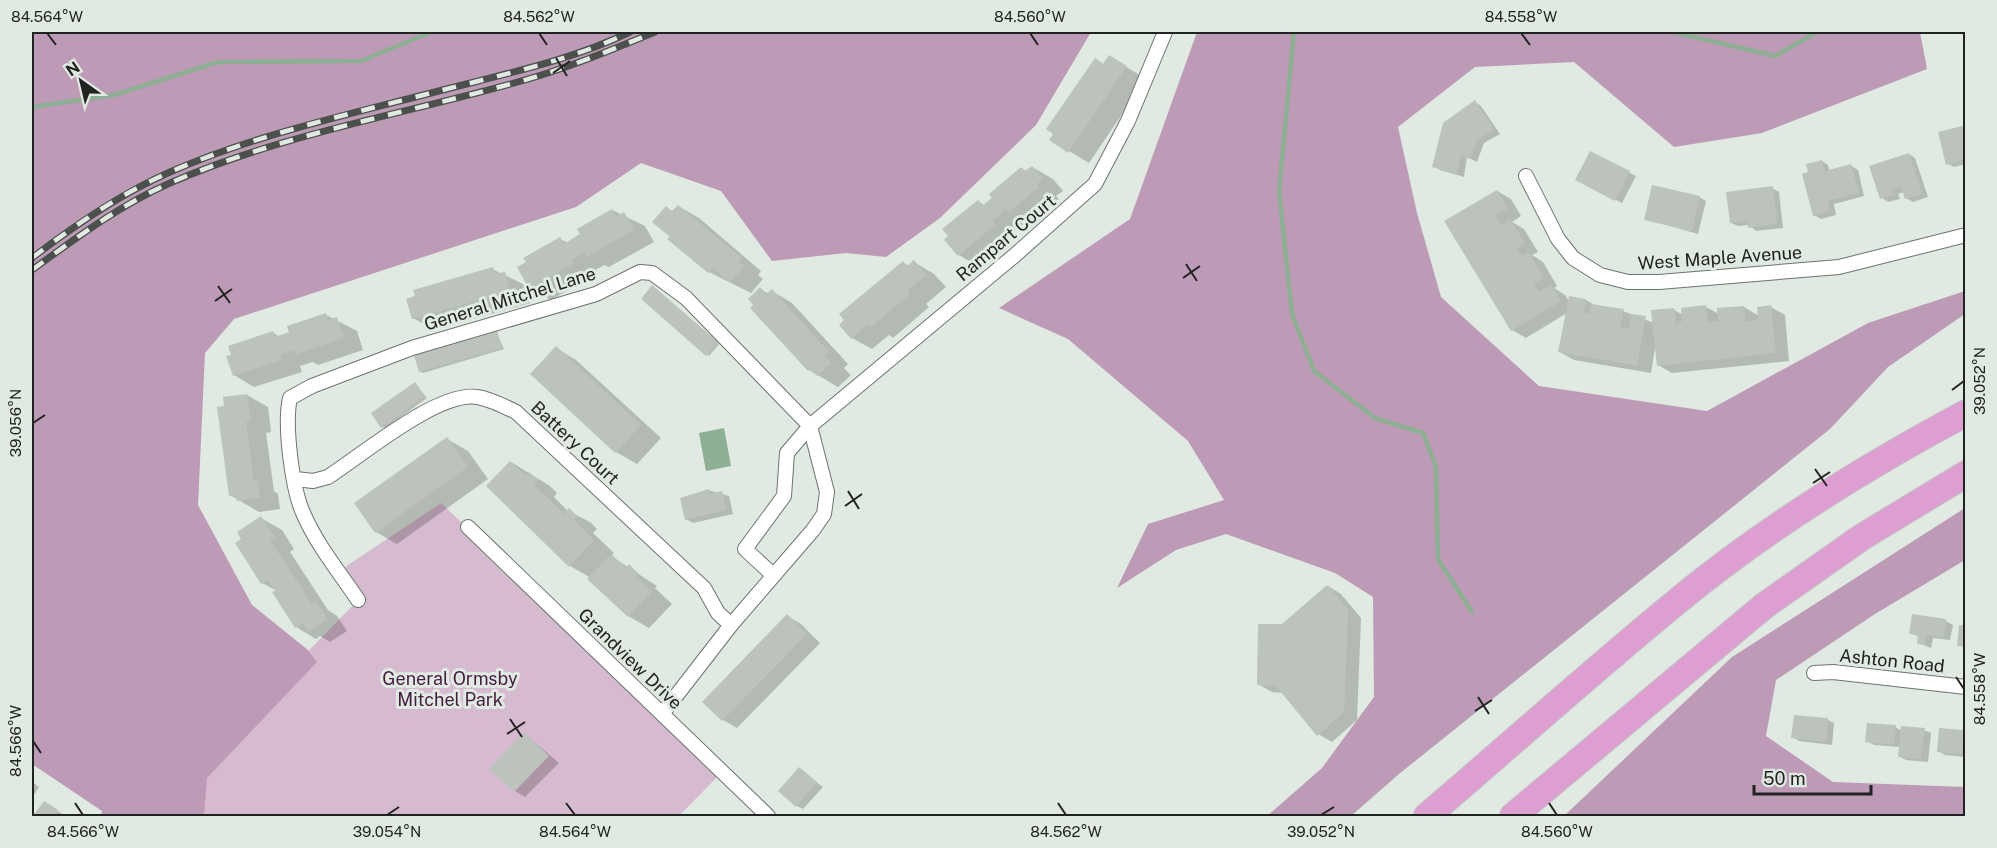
<svg xmlns="http://www.w3.org/2000/svg" width="1997" height="848" font-family="'Public Sans',sans-serif">
<style>
.green{fill:#d6bbd0}
.forest{fill:#bd9bb6}
.water{fill:#8eaf93}
.shadow{fill:#0003}
.lines{fill:none;stroke-linecap:round;stroke-linejoin:round}
.stream{stroke:#8eaf93;stroke-width:4.5}
.building{fill:#bbc3bc}
.street-casing{stroke:#6c746d;stroke-width:16}
.highway-casing{stroke:#c5c6c5;stroke-width:28}
.street{stroke:#fff;stroke-width:14}
.highway{stroke:#dd9ed1;stroke-width:26}
.rail-casing{stroke:#4b504c;stroke-width:7}
.rail{stroke:#e0e9e2;stroke-width:4.5;stroke-dasharray:14;stroke-linecap:butt}
.ticks{fill:none;stroke:#202320;stroke-width:2}
.labels{text-anchor:middle;stroke-width:6;stroke-linejoin:round;paint-order:stroke}
.street-label{font-size:18px;fill:#202320;stroke:#e0e9e2}
.park-label{font-size:18px;fill:#471c41;stroke:#e0e9e2}
.neatline{fill:none;stroke:#202320;stroke-width:2}
.ticks-label{font-size:15px;text-anchor:middle;fill:#202320}
</style>
<rect width="100%" height="100%" fill="#e0e9e2"/>
<path class="green" d="M441 503 722 772 679 816H148L358 600 339 571Z"/>
<path class="forest" d="M32 32H1091L1036 125 940 218 886 257 846 253 772 261 721 191 641 163 576 207 234 319 205 353 198 505 252 605 308 650 317 662 207 778 204 816H101L102 811 32 764Z
M1197 32H1920L1927 69 1762 133 1674 147 1574 62 1475 67 1398 127 1417 213 1441 297 1539 386 1707 411 1868 323 1965 291V314L1888 367 1830 429 1399 774 1351 816H1267L1322 768 1374 697 1373 597 1335 573 1226 534 1176 550 1117 588 1148 524 1224 500 1188 441 1068 339 999 308 1130 219Z
M1965 508V560L1875 614 1776 680 1766 736 1833 782 1965 787V816H1564L1732 657Z"/>
<path class="water" d="M724 428 731 466 706 471 699 433Z"/>
<path class="shadow" d="M1110 57 1146 79 1089 163 1069 151Z
M1475 102 1481 106 1500 134 1484 143 1477 162 1467 157 1464 177 1440 170 1434 166Z
M1966 126V164L1954 167 1948 164Z
M1590 153 1636 176 1622 203 1583 183Z
M1909 154 1915 158 1928 197 1913 202 1906 198 1904 192 1898 194 1900 199 1888 202 1882 198Z
M1822 161 1828 165 1830 172 1851 166 1858 170 1864 196 1834 204 1836 215 1821 219 1814 215 1810 173Z
M1032 167 1053 179 1063 191 1056 196 1059 199 1029 224 1026 222 1012 233 1015 236 979 267 959 255 978 201 985 206 1021 168 1027 172Z
M1772 188 1779 192 1783 228 1756 231 1749 225 1738 226 1731 223Z
M1497 191 1511 199 1521 216 1512 222 1524 229 1538 252 1532 255 1543 262 1557 286 1554 288 1565 295 1569 301 1586 300 1596 306 1623 311 1654 323 1674 310 1683 315 1706 307 1719 314 1744 307 1759 316 1771 307 1785 315 1789 361 1672 373 1658 365 1655 348 1651 373 1574 360 1560 352 1567 313 1526 338 1512 330 1446 222Z
M1699 197 1706 201 1698 234 1646 219Z
M678 206 699 218 761 271 758 275 763 279 751 293 709 272 672 236 673 212Z
M612 210 645 226 654 242 609 267 604 265 592 272 594 275 551 300 530 288 560 239 568 243Z
M914 262 934 274 946 287 926 304 929 307 893 338 889 335 872 349 852 338 846 320 903 263 909 266Z
M492 269 525 285 530 303 434 330 413 318Z
M656 289 719 344 709 356 707 354Z
M760 289 769 294 772 291 792 303 848 364 844 368 851 375 838 387 809 370 752 308Z
M326 315 357 331 363 350 318 365 313 362 300 366 302 372 254 387 234 375 272 332 280 337Z
M496 332 504 349 423 373 420 371Z
M556 348 576 360 661 438 637 464 616 452 532 374Z
M415 384 427 398 385 428 382 427Z
M247 395 268 407 271 432 266 433 274 491 278 494 280 509 259 512 230 495 225 407Z
M447 439 468 451 488 479 397 544 376 532Z
M511 462 550 486 557 493 554 497 568 511 590 522 597 529 593 533 614 553 611 556 657 586 655 588 672 604 649 628 628 616 591 578 570 566Z
M708 490 729 496 733 514 693 523 686 519Z
M261 518 282 530 294 549 290 552 328 610 337 616 347 631 330 642 320 636 316 639 296 627 277 591 262 583Z
M1328 586 1341 594 1361 618 1357 720 1332 742 1318 734 1283 693 1272 692 1258 684 1282 626Z
M787 616 801 624 820 643 737 728 723 720 704 702Z
M1913 616 1946 621 1953 625 1950 640 1933 638 1931 648 1918 643 1919 637 1911 633Z
M1828 720 1834 723 1832 745 1799 741 1793 737Z
M1895 727 1902 731 1924 730 1931 733 1928 762 1906 760 1899 756 1900 747 1874 745 1867 741Z
M1964 732 1966 757 1945 755 1938 751Z
M525 734 559 763 525 797 515 791Z
M799 769 823 787 803 809 797 806Z
M32 782 39 787 32 798Z
M44 803 51 807 64 815 35 816Z"/>
<g class="lines">
<path class="stream" d="M1294 32 1279 191 1292 314 1314 371 1375 418 1423 433 1436 467 1438 559 1472 612
M1673 32 1775 56 1817 32
M32 107 114 95 218 62 361 61 431 32"/>
</g>
<path class="building" d="M1109 55 1127 66 1068 153 1049 140 1053 134 1046 129 1095 58 1103 64Z
M1475 100 1494 130 1477 140 1470 159 1461 155 1457 174 1432 167 1443 123Z
M1966 125V159L1946 165 1938 132Z
M1590 151 1630 171 1615 201 1575 180Z
M1909 153 1922 194 1905 199 1901 187 1892 190 1894 195 1880 199 1869 166Z
M1822 160 1825 171 1851 164 1859 193 1828 201 1830 211 1813 216 1802 174 1808 172 1806 164Z
M1032 166 1043 179 1037 184 1039 187 1008 213 1006 209 993 221 996 224 958 256 944 240 948 236 942 229 978 200 983 205 992 198 989 194 1021 167 1025 171Z
M1652 185 1700 196 1692 231 1644 220Z
M1773 186 1777 224 1748 228 1747 221 1730 223 1726 192Z
M1497 190 1508 208 1496 215 1501 225 1510 219 1525 243 1517 248 1522 256 1529 252 1544 278 1534 284 1539 292 1551 285 1561 301 1511 331 1444 221Z
M678 205 742 258 738 262 744 266 730 282 713 268 708 273 667 239 670 237 652 222 666 206 672 211Z
M612 209 617 217 624 212 634 230 587 257 585 252 572 260 574 263 529 289 517 267 526 262 523 258 560 237 564 244 580 234 577 229Z
M914 260 926 275 907 291 910 294 871 327 868 324 851 339 839 325 844 320 839 314 903 261 907 266Z
M493 267 495 274 505 272 510 292 412 319 406 299 415 296 413 290Z
M652 285 718 342 706 356 641 299Z
M760 287 766 294 772 289 829 352 825 356 831 363 817 376 810 369 808 371 750 308 753 305 748 299Z
M1569 296 1586 299 1584 313H1589L1591 304 1624 309 1620 327 1629 328 1631 314 1646 316 1637 366 1558 352Z
M1706 305 1707 322 1718 321 1717 308 1744 306 1746 322 1758 320 1757 307 1771 305 1776 353 1657 366 1651 310 1674 308 1676 325 1682 321 1681 308Z
M326 313 328 320 337 317 344 338 296 354 295 350 280 355 282 360 233 376 226 356 231 355 228 346 273 331 275 337 289 332 287 326Z
M497 330 502 348 419 372 414 355Z
M556 346 641 425 615 453 530 374Z
M415 382 425 396 381 428 371 413Z
M247 394 251 421 246 422 254 481 258 480 260 498 237 501 236 495 229 496 217 407 224 406 223 397Z
M447 437 468 467 375 533 354 503Z
M510 461 526 476 529 472 538 480 534 485 564 514 569 508 577 516 574 520 594 540 569 567 486 486Z
M709 489 710 494 722 491 726 510 685 520 680 498Z
M261 516 275 537 270 540 312 604 316 602 328 619 308 632 303 623 295 628 272 592 275 591 268 580 261 584 235 543 241 539 237 532Z
M611 554 626 568 629 564 638 573 636 576 652 591 628 617 587 579Z
M1327 585 1348 609 1344 712 1317 736 1276 686 1257 685 1258 624H1282Z
M787 614 807 634 722 721 702 702Z
M1912 614 1946 619 1944 637 1926 635 1925 645 1917 644 1918 635 1909 634Z
M1959 625H1966V647L1957 646Z
M1794 715 1828 718 1826 742 1791 738Z
M1867 723 1896 725 1894 745 1865 742Z
M1901 726 1925 728 1921 759 1898 757Z
M1939 728 1964 730 1962 754 1937 752Z
M524 732 549 756 514 792 489 769Z
M799 767 817 782 796 807 778 791Z
M44 801 58 810 54 816H33Z"/>
<g class="lines">
<defs>
<path id="street" d="M1526 176 1558 239 1573 258 1600 275 1628 282H1659L1839 267 1966 235
M296 479 313 481 328 477C362 455 438 391 477 397 490 399 504 406 516 412L704 588 718 613 731 625
M468 527 768 816
M773 575 745 549 784 496 787 453 810 426 1014 256 1095 184 1128 121 1165 32
M358 600C340 573 317 545 304 515 292 490 284 424 290 398L312 386 412 348 596 294 640 272 652 273 686 298 810 426 827 492 824 514 813 530 731 625 662 714
M1814 673 1833 672 1966 687"/>
<path id="highway" d="M1427 816C1509 746 1590 673 1674 604 1764 529 1863 468 1966 413
M1513 816 1764 606 1862 537 1966 474"/>
</defs>
<use href="#street" class="street-casing"/>
<use href="#highway" class="highway-casing"/>
<use href="#street" class="street"/>
<use href="#highway" class="highway"/>
<defs>
<path id="rail" d="M32 258C75 225 120 194 170 172 255 135 346 115 435 92 500 75 570 61 630 32
M32 270C76 238 120 205 170 183 280 135 399 115 514 83 563 70 609 51 655 32"/>
</defs>
<use href="#rail" class="rail-casing"/>
<use href="#rail" class="rail"/>
</g>
<path class="ticks" d="M47 33 56 45M539 33 547 45M1030 33 1038 45M1521 33 1530 45M556 58 567 76M553 73 570 61M1186 264 1197 281M1183 278 1200 266M218 286 230 303M215 301 232 289M1952 390 1964 381M33 423 45 415M1815 469 1827 486M1813 483 1830 472M848 491 859 509M845 506 862 494M1956 677 1964 689M1478 697 1489 714M1475 711 1492 700M510 719 522 737M507 734 525 722M33 741 41 753M75 803 83 815M566 803 575 815M1058 803 1066 815M1549 803 1557 815M387 815 399 807M1321 815 1334 807"/>
<g class="labels">
<g class="street-label">
<text transform="translate(1006 238) rotate(-40)" y="6">Rampart Court</text>
<text transform="translate(1720 258) rotate(-4)" y="6">West Maple Avenue</text>
<text transform="translate(510 299) rotate(-17)" y="6">General Mitchel Lane</text>
<text transform="translate(575 443) rotate(43)" y="6">Battery Court</text>
<text transform="translate(630 659) rotate(44)" y="6">Grandview Drive</text>
<text transform="translate(1892 661) rotate(6)" y="6">Ashton Road</text>
</g>
<g class="park-label">
<text x="450" y="685">General Ormsby<tspan x="450" dy="21">Mitchel Park</tspan></text>
</g>
</g>
<rect width="1997" height="848" fill="none" stroke="#e0e9e2" stroke-width="66"/>
<g transform="translate(81 81) rotate(326)" stroke="#e0e9e2" stroke-width="4.5" paint-order="stroke">
<path d="M0-4.5L10 22L0 15L-10 22Z" fill="#202320"/>
<text y="-9" font-size="16" font-weight="bold" text-anchor="middle" fill="#202320">N</text>
</g>
<path d="M1754 785v9h117v-9" fill="none" stroke="#202320" stroke-width="3"/>
<text x="1763" y="785" font-size="18" fill="#202320" stroke="#e0e9e2" stroke-width="4.5" paint-order="stroke">50 m</text>
<rect x="33" y="33" width="1931" height="782" class="neatline"/>
<g class="ticks-label">
<text x="47" y="22">84.564°W</text>
<text x="539" y="22">84.562°W</text>
<text x="1030" y="22">84.560°W</text>
<text x="1521" y="22">84.558°W</text>
<text transform="translate(1980 381) rotate(-90)" y="5">39.052°N</text>
<text transform="translate(16 423) rotate(-90)" y="5">39.056°N</text>
<text transform="translate(1980 689) rotate(-90)" y="5">84.558°W</text>
<text transform="translate(16 741) rotate(-90)" y="5">84.566°W</text>
<text x="83" y="837">84.566°W</text>
<text x="387" y="837">39.054°N</text>
<text x="575" y="837">84.564°W</text>
<text x="1066" y="837">84.562°W</text>
<text x="1321" y="837">39.052°N</text>
<text x="1557" y="837">84.560°W</text>
</g>
</svg>
